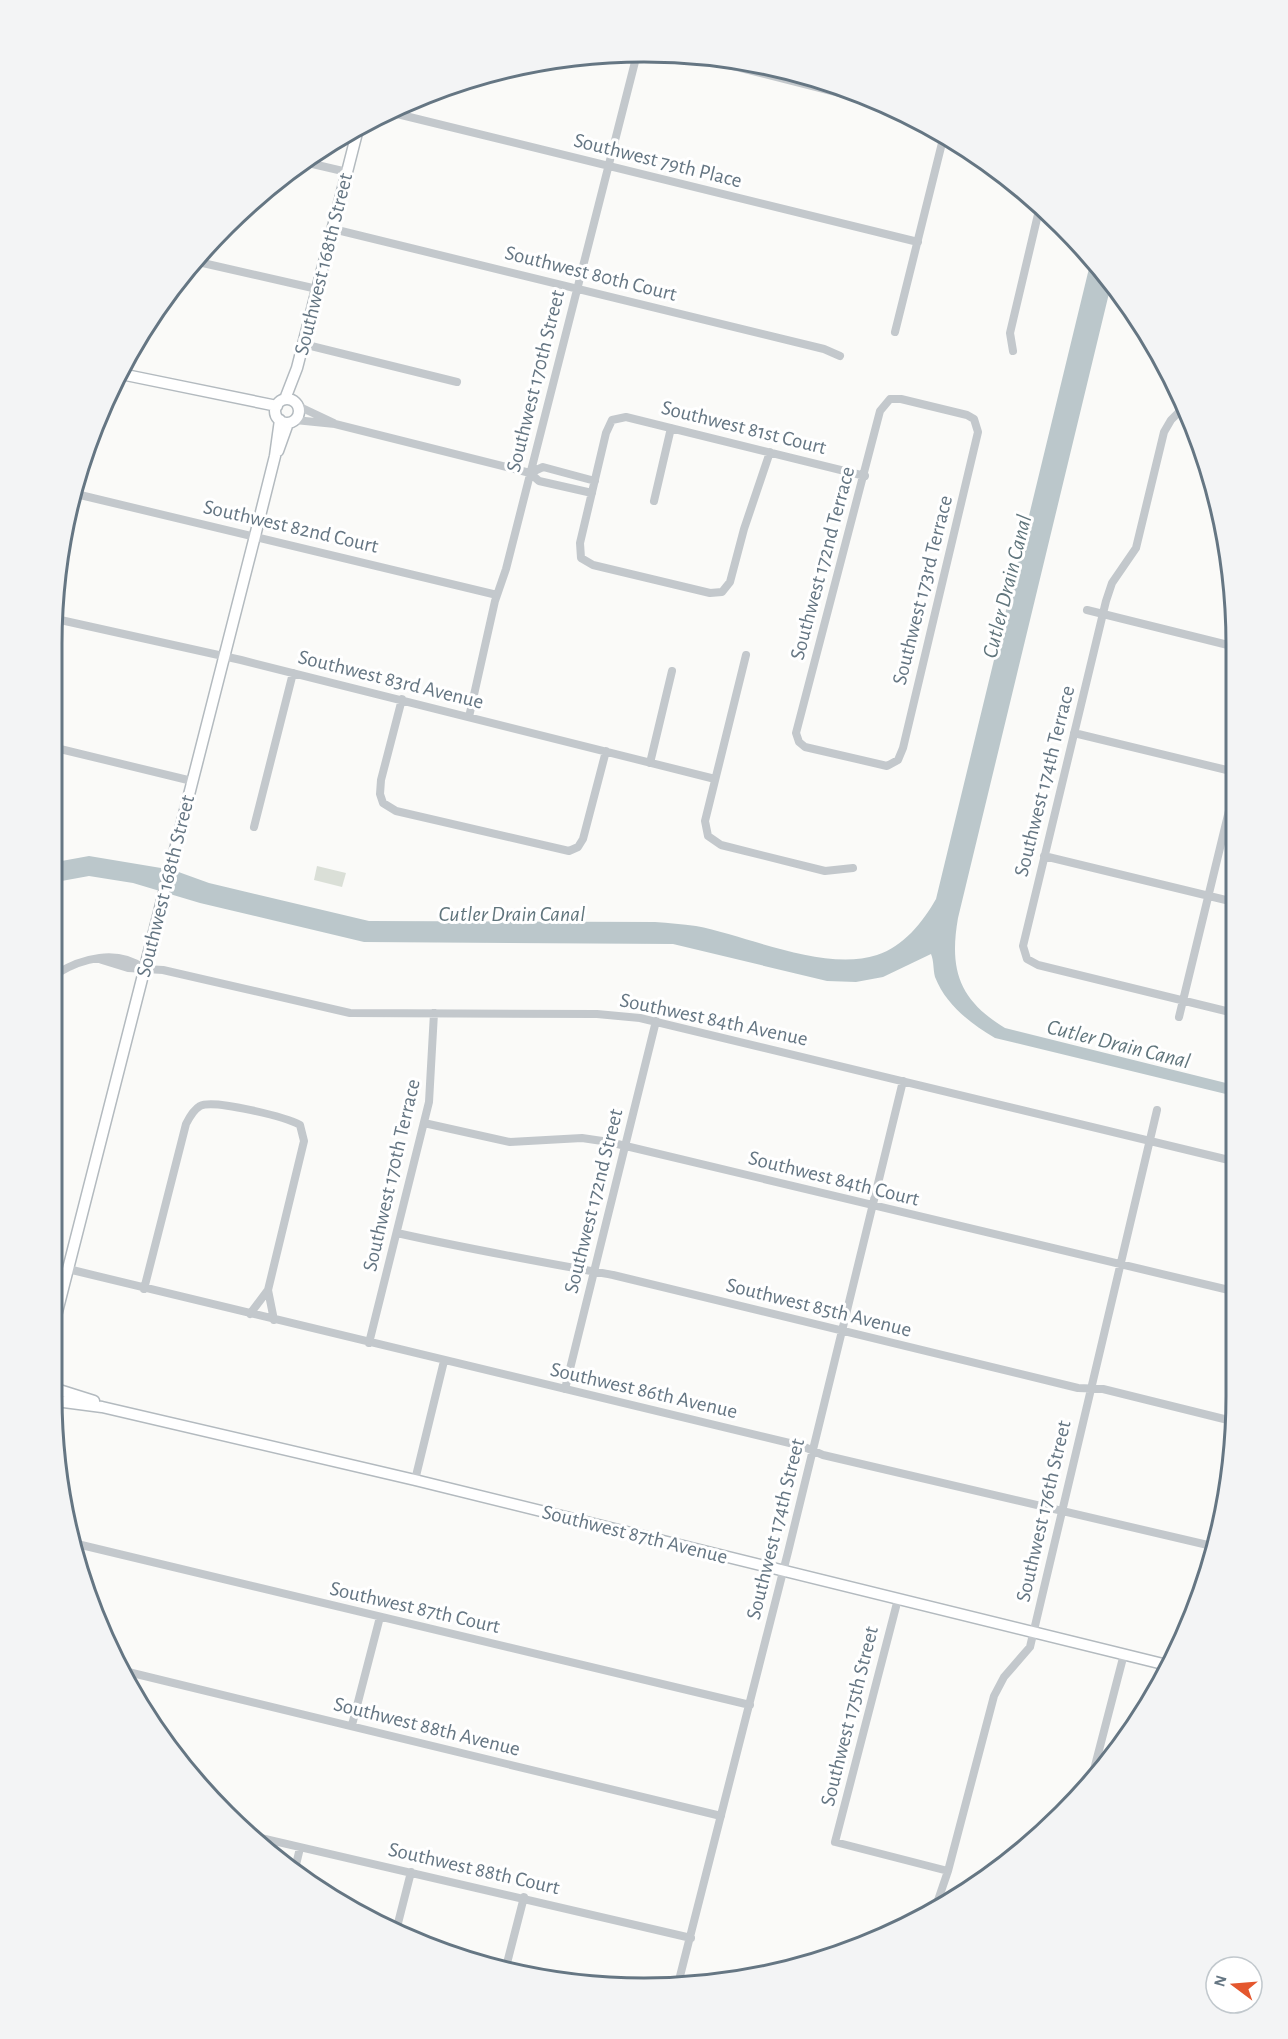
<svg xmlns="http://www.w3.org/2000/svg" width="1288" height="2039" font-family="'Alegreya Sans',sans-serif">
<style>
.green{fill:#dadfd7}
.water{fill:#bbc7cb}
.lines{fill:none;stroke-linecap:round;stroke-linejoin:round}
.secondary-casing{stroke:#b3babf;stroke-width:13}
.street{stroke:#c3c8cc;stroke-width:8}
.secondary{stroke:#fff;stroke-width:10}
.labels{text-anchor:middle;stroke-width:6;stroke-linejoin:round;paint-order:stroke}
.street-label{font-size:21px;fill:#657683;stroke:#fff}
.water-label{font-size:22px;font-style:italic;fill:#60757c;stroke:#fff}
.rim{fill:none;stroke:#657683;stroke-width:3}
</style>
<rect width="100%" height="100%" fill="#fafaf8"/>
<path class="green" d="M317 866 346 873 342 887 314 880Z"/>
<path class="water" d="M1092 256 1111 285 958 918C949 970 959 1000 1005 1028L1234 1085V1096L995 1038C970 1023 946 1005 935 977 933 969 934 961 931 954L883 977 856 982 827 981 673 944 364 942 200 903 133 883 89 876 56 882V862L89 856 173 870 209 883 369 921 655 922C669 923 682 924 696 926 749 936 824 972 877 955 903 947 923 922 936 899Z"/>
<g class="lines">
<defs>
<path id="secondary" d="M121 374 277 406
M285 399 297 368 359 125
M275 411a12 12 0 1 1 24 0a12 12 0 1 1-24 0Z
M278 451 288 423
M56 1316 255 536 275 456 280 420
M56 1389 94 1401
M56 1401 102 1407 415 1480 1167 1665"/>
</defs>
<use href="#secondary" class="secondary-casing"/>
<path class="street" d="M677 52 883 104
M389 112 918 242
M304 162 347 172
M333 229 824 349 840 356
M194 261 317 289
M895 332 944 135
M303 344 457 382
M1013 351 1010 333 1040 206
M890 399H901L967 415 974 419 978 432 903 748 898 760 887 766 805 747 799 742 796 733 880 411Z
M298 406 334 423
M1185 406 1171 420 1164 432 1136 548 1112 583 1106 601 1023 946 1027 959 1038 965 1234 1013
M295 420 335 424 530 473 539 481 592 493
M770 452 744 529 730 582 722 592 710 593 593 565 581 558 580 543 606 433 612 420 626 417 865 476
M530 473 543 467 595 481
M76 494 497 595
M654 501 671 428
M1087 610 1236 647
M56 619 241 660 715 779
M746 655 705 821 708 836 721 845 825 871 853 868
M402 699 381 780 380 794 383 803 396 811 569 851 578 847 583 839 606 751
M469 717 495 601 506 569 637 54
M1074 733 1235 772
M56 748 192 781
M650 763 672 671
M254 827 293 673
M1044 856 1234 902
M102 960 128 968 163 970 350 1013 597 1014 640 1018 1233 1161
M56 974C82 958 117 949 143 968
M1179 1017 1235 786
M424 1123 510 1142 582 1138 609 1142 1233 1291
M397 1233C468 1249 541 1262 613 1275L1078 1388 1103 1389 1232 1421
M68 1269 802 1446 823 1455 1212 1546
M144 1289 186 1124C189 1118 193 1110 200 1106 214 1099 286 1117 300 1125L304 1141 268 1290 274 1320
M250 1314 268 1290
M369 1343 429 1102 434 1013
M565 1389 656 1021
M415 1480 444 1361
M73 1543 750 1705
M898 1599 835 1842 948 1871
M124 1671 721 1816
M352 1725 380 1617
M1091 1781 1124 1654
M248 1835 691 1938
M294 1873 300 1848
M935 1909 948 1871 994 1696 1004 1677 1030 1647 1157 1110
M396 1931 411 1872
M506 1967 524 1897
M678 1984 788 1552 903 1081"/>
<use href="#secondary" class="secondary"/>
</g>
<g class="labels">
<g class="street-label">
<text transform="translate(658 160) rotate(14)" y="7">Southwest 79th Place</text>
<text transform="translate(323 264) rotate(-76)" y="7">Southwest 168th Street</text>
<text transform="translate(591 273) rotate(14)" y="7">Southwest 80th Court</text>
<text transform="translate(535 381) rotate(-76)" y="7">Southwest 170th Street</text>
<text transform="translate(744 427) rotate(14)" y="7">Southwest 81st Court</text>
<text transform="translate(291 526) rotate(13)" y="7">Southwest 82nd Court</text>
<text transform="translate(822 563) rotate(-75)" y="7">Southwest 172nd Terrace</text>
<text transform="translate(922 590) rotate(-76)" y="7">Southwest 173rd Terrace</text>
<text transform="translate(391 679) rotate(14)" y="7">Southwest 83rd Avenue</text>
<text transform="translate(1044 781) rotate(-76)" y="7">Southwest 174th Terrace</text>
<text transform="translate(165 886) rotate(-76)" y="7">Southwest 168th Street</text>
<text transform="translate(714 1019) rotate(12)" y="7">Southwest 84th Avenue</text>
<text transform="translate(391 1175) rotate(-77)" y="7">Southwest 170th Terrace</text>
<text transform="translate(834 1178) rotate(14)" y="7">Southwest 84th Court</text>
<text transform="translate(593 1201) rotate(-76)" y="7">Southwest 172nd Street</text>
<text transform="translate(819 1307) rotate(14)" y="7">Southwest 85th Avenue</text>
<text transform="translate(644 1390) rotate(13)" y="7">Southwest 86th Avenue</text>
<text transform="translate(1043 1511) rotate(-77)" y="7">Southwest 176th Street</text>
<text transform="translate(775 1529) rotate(-76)" y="7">Southwest 174th Street</text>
<text transform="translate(635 1534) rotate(14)" y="7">Southwest 87th Avenue</text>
<text transform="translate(415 1607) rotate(13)" y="7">Southwest 87th Court</text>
<text transform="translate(849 1716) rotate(-76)" y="7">Southwest 175th Street</text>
<text transform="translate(427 1726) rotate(14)" y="7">Southwest 88th Avenue</text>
<text transform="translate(474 1868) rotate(13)" y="7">Southwest 88th Court</text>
</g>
<g class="water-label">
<text transform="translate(1006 586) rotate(-76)" y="8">Cutler Drain Canal</text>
<text x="512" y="921">Cutler Drain Canal</text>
<text transform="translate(1119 1043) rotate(14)" y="8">Cutler Drain Canal</text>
</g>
</g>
<path d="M0 0H1288V2039H0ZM644 62H644A582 582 0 0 1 1226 644V1396A582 582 0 0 1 644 1978H644A582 582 0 0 1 62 1396V644A582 582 0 0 1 644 62Z" fill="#f3f4f5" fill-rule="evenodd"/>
<path class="rim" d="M644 62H644A582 582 0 0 1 1226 644V1396A582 582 0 0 1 644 1978H644A582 582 0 0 1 62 1396V644A582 582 0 0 1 644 62Z"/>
<g transform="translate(1234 1985) rotate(286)"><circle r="28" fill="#ffffff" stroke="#c1c8cd" stroke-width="1.5"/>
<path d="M0-4.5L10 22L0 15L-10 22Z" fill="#e4572e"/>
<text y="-9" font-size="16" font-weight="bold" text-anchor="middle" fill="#657683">N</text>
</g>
</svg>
